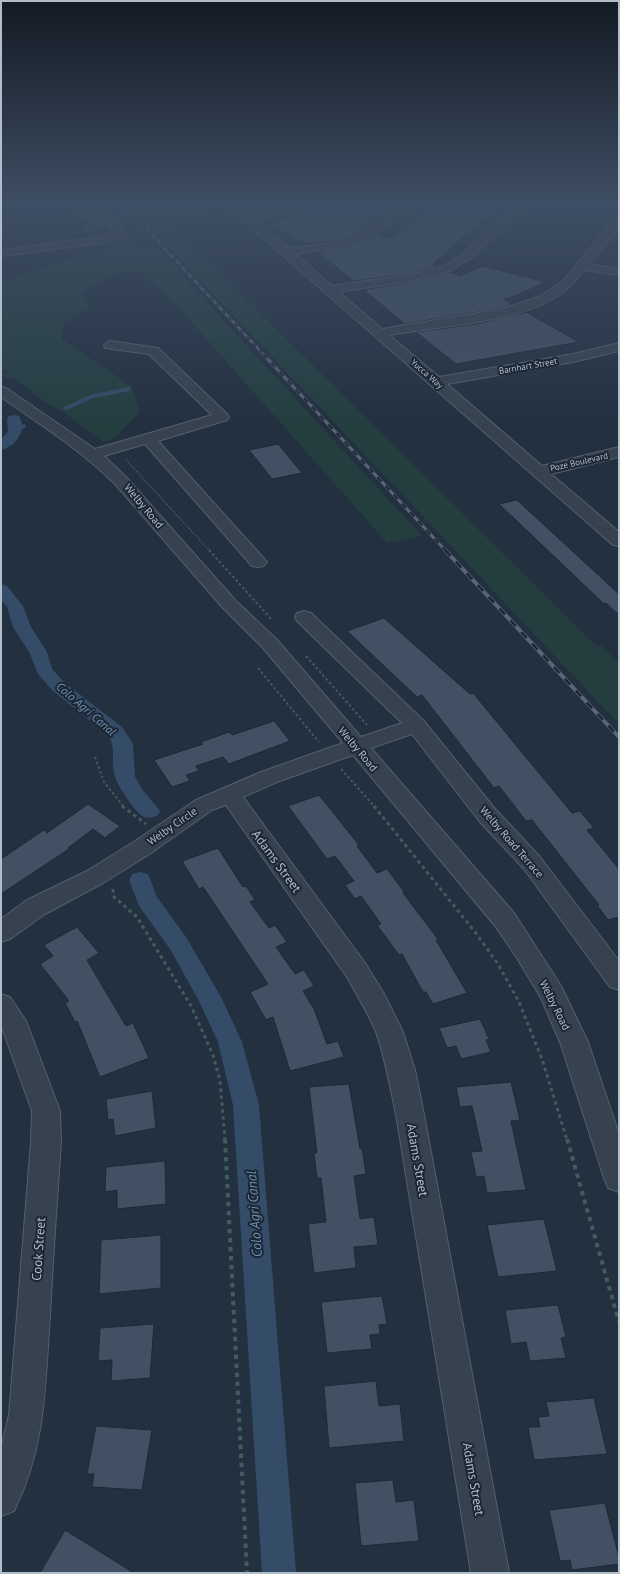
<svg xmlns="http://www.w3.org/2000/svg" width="620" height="1574" font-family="'PT Sans',sans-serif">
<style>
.green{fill:#243e40}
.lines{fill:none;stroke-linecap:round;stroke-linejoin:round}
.stream{stroke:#344c68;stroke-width:4}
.canal{fill:#344c68;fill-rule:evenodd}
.building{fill:#415062;stroke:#1d2936}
.minor-casing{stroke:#54606d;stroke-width:2}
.path-far3{stroke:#425c5d;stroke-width:1.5;stroke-dasharray:1.5 1.5;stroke-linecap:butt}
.path-far2{stroke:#425c5d;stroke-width:2;stroke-dasharray:2.5 2.5;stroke-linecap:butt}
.path-far1{stroke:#425c5d;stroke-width:3;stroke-dasharray:3.5 3.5;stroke-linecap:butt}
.path{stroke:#425c5d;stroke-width:4;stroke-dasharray:4.5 4.5;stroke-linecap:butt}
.minor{fill:#36424f;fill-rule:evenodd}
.rail-far2-casing{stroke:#586677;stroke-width:2.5}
.rail-far1-casing{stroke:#586677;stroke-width:3}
.rail-casing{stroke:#586677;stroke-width:4}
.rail-far2{stroke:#1b2734;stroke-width:1.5;stroke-dasharray:4.5;stroke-linecap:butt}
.rail-far1{stroke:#1b2734;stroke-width:2;stroke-dasharray:6;stroke-linecap:butt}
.rail{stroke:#1b2734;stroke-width:2.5;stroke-dasharray:8;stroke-linecap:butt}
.labels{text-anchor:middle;stroke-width:4;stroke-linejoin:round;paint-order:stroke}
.far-street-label{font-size:9px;fill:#b2bdca;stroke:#1b2734}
.street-label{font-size:11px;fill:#b2bdca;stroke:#1b2734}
.water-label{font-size:12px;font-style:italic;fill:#708fb0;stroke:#1b2734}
.near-street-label{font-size:13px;fill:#b2bdca;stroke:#1b2734}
.near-water-label{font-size:14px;font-style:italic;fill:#708fb0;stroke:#1b2734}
</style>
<rect width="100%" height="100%" fill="#223040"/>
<path class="green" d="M129 205 245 206 211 211 197 216 167 220 597 647 602 646 619 663V724Z
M125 240 136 243 144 248 156 247 422 536 387 543 177 306 137 270 112 275 81 293 91 307 64 323 62 339 131 386 140 412 115 437 104 442 62 411 43 401 16 379 1 370V282L107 247 104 245 1 258 110 244Z"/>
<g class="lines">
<path class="stream" d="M66 408 93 396 129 389
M16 430 24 426"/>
<path class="canal" d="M14 415 19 416C28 430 15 447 1 450V439L8 432 7 419 9 416Z
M1 584 7 586 23 606 31 627 47 652 52 669 65 683 122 727 133 744 135 777 142 789 160 811 157 816C152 817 147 819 142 816 133 809 119 788 115 777 110 762 117 750 108 735L53 691 38 674 29 652 13 627 7 607 1 600Z
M140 872 148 874 157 897 186 937 221 997 242 1042 259 1105 296 1573H262L233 1105 218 1042 199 1001 170 949 139 906 129 880 132 874Z"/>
</g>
<path class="building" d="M325 205H390L358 228 366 231 354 236 336 241 308 244 304 241 298 242 272 224Z
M437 205H500L433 264 438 266 409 274 354 281 317 252 345 247 371 239 378 235 393 239Z
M482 266 546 282 513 297 503 299 512 304 502 308 405 324 364 290 409 282 451 272 460 276Z
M526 312 579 342 456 364 416 332 477 324Z
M278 444 302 473 272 479 249 450Z
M517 500 619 594V615L606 603 604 604 499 504Z
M384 618 470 694 473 693 572 813 580 811 594 828 587 830 619 869V917L608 920 597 905H599L532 820 526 821 499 786 494 788 422 695 417 697 347 631Z
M274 721 290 741 229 764 223 757 196 766 199 771 186 775 190 781 172 787 154 760 203 744 201 742 229 732 232 735Z
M319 795 359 845 357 846 377 873 387 869 405 893H403L438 939 436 940 467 993 433 1004 426 992H423L402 954 399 955 377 925 381 924 361 896 355 899 345 885 354 881 335 856 327 859 288 806Z
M88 804 120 826 105 838 93 829 68 848 69 849 1 894V859L44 830 47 833Z
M218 848 243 887 246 886 255 900 250 902 269 928 275 925 287 942 276 947 295 974 304 970 314 986 303 991 314 1009 327 1044 338 1041 344 1057 290 1071 273 1017 266 1020 250 992 268 984 203 887 199 889 182 861Z
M77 927 99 953 87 960 126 1026 133 1023 149 1058 100 1077 77 1021 75 1022 65 1003 69 1001 40 964 53 956 44 945Z
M480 1019 489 1039 486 1040 491 1052 461 1059 456 1046 447 1048 439 1028Z
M511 1082 520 1120 511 1121 526 1190 487 1193 484 1176 476 1177 471 1152 482 1151 472 1106 460 1107 456 1087Z
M349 1084 360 1149 362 1148 366 1174 354 1176 360 1219 374 1217 378 1245 354 1247 356 1268 314 1273 308 1224 326 1222 321 1178H317L314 1153H317L309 1087Z
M152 1091 156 1128 115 1136 113 1119 108 1120 106 1099Z
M165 1161 166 1204 117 1209V1190L105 1192 106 1167Z
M544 1219 557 1271 498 1277 487 1225Z
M161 1235V1288L99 1294 101 1240Z
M382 1296 387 1324 379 1325 380 1334 370 1335 372 1349 327 1353 321 1302Z
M558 1305 566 1337 561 1338 566 1358 530 1361 526 1342 511 1344 505 1310Z
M154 1324 150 1378 111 1381 112 1360 98 1361 100 1328Z
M376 1381 379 1406 400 1404 404 1441 329 1448 324 1386Z
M594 1398 607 1454 534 1460 528 1427H540L538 1417 549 1416 546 1402Z
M96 1426 152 1430 142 1490 92 1487 94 1474H87Z
M393 1480 396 1502 414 1500 419 1541 361 1546 355 1483Z
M605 1503 619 1557V1564L572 1570 570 1560 560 1561 549 1510Z
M65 1530 134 1573H40Z"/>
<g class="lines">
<defs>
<path id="minor" d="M91 205H101L124 229 126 235 125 237 109 242 1 256V250L107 236 115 233Z
M235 205 252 217 286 205H300L299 207 257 222 288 248C312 245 342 245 363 234 382 224 395 205 416 205L371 238 345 246 295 254 332 286 409 275 442 267 463 254 516 205H526L471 258 450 271 409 281 339 292 382 329 502 309 539 297 563 281 615 219 619 218V228L589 264 619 269V275L584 270C576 279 569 289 558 296 516 323 439 326 389 335L439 377 573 354 619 343V351L573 362 447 384 542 466 619 447V457L551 474 619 532V546L613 545 231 210 230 208 231 206Z
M80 211 93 213 101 224C98 229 92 231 86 229L85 227 90 223 86 218 76 216 75 214Z
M110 341 158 348 227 414 229 417 227 420 158 441 267 562 264 566 258 567 252 566 145 444 104 456 126 477 235 600 277 640 361 737 402 723 297 621 295 617 297 613 304 611 311 613 423 720 496 810 540 857 619 961V990L610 987 524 869 480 822 412 734 371 748 514 913 561 986 588 1042 619 1134V1192L608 1188 604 1178 560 1042 541 998 517 958 496 927 353 755 277 782 243 797 365 963 384 994 403 1032 415 1070 425 1120 509 1573H471L397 1120C391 1090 386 1061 376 1032 368 1013 357 995 347 977L226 805 212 810 148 855 103 883 45 914 10 939 1 942V919L27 900 87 871 132 843 196 800 261 772 343 743 263 648 223 608 115 484C81 450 41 425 1 397V387L6 388 95 449 212 415 149 354 105 348 104 345Z
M1 994 10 997 26 1021 60 1111 61 1142C57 1200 53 1257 50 1315 45 1385 46 1447 14 1511L1 1516V1449L9 1415 31 1142 32 1111 1 1025Z"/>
</defs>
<use href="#minor" class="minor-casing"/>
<path class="path-far3" d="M119 205 123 212
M160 205C174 212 188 213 204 210 210 209 215 206 222 209
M1 373 11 378
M126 460 210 551"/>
<path class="path-far2" d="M209 550 271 619
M306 656 367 725
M258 668 319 742
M95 757 104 782 124 807
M341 769 375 807"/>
<path class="path-far1" d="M122 806 146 824
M374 806 475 932 498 964 519 1002 542 1059 567 1140
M113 889V896L137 917 191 1006 213 1055 220 1081 225 1140"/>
<path class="path" d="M225 1139 247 1573
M567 1139 619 1322"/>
<use href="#minor" class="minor"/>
<defs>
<path id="rail-far2" d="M124 205 264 355"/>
<path id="rail-far1" d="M263 354 446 551"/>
<path id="rail" d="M445 550 619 737"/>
</defs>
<use href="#rail-far2" class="rail-far2-casing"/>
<use href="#rail-far1" class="rail-far1-casing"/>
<use href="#rail" class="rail-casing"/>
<use href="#rail-far2" class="rail-far2"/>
<use href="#rail-far1" class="rail-far1"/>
<use href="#rail" class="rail"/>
</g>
<linearGradient id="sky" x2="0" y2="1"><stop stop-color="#131a23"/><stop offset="0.48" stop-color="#3e4e64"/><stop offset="1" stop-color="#3e4e64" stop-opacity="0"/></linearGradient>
<rect width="620" height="425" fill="url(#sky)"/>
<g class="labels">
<g class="far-street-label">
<text transform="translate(528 366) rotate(-10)" y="3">Barnhart Street</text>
<text transform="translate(427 374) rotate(41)" y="3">Yucca Way</text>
<text transform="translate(579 462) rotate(-13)" y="3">Poze Boulevard</text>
</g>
<g class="street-label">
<text transform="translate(144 506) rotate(50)" y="4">Welby Road</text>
<text transform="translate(358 749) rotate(50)" y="4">Welby Road</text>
<text transform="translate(172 826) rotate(-35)" y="4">Welby Circle</text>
<text transform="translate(512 842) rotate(49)" y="4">Welby Road Terrace</text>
<text transform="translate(555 1005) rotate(63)" y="4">Welby Road</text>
</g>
<g class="water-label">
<text transform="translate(86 709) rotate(41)" y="4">Colo Agri Canal</text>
</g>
<g class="near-street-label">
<text transform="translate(277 861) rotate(54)" y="5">Adams Street</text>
<text transform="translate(418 1160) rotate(80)" y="5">Adams Street</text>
<text transform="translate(38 1249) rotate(-86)" y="5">Cook Street</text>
<text transform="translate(474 1479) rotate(80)" y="5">Adams Street</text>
</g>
<g class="near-water-label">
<text transform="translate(254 1214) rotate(-94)" y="5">Colo Agri Canal</text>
</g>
</g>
<rect width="620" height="1574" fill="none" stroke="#b2bdca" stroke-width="4"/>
</svg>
